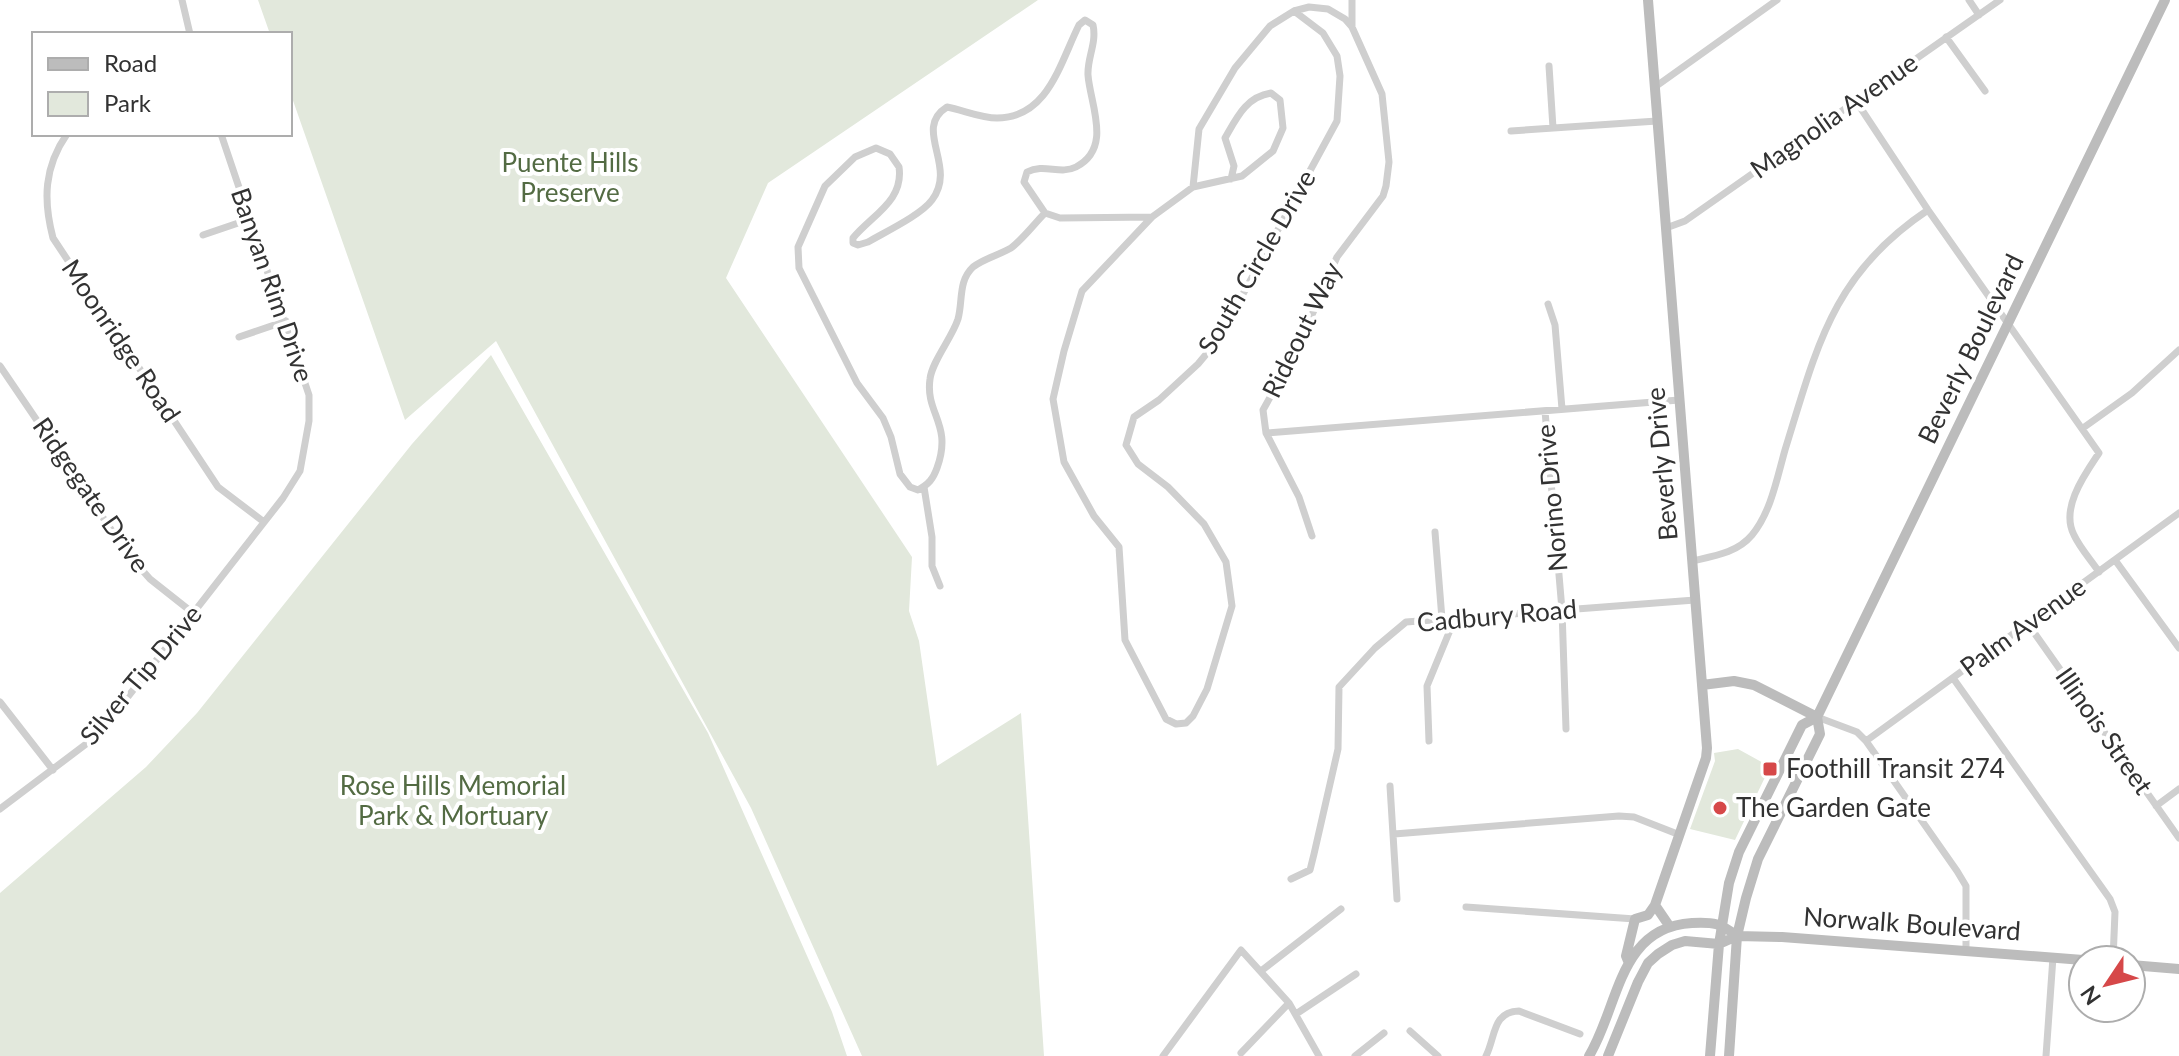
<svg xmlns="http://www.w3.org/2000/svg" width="2179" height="1056" font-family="Lato,sans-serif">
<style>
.green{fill:#e2e8dc}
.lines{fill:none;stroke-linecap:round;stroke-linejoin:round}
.street{stroke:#cfcfcf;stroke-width:7}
.secondary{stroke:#bcbcbc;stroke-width:10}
.poi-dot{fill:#d64849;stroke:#fff;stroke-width:3}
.labels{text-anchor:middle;stroke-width:8;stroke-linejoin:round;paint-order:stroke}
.street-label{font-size:26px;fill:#323232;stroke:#fff}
.park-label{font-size:26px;fill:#536b43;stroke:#fff}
.poi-label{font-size:26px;fill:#323232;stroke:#fff;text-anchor:start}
</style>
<rect width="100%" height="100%" fill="#fff"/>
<path class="green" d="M258 0H1038L768 183 726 278 912 557 909 611 919 641 937 766 1021 713 1044 1056H862L751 808 496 341 405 420 290 92V34H270Z
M491 355 708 733 832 1012 847 1056H0V893L146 767 197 713 412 444Z
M1738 749 1767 765 1764 770 1767 773 1735 840 1690 829 1715 761 1714 753Z"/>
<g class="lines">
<path class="street" d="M182 0 190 34
M1352 0V27
M1969 0 1979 15
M1294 11 1323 33 1337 56 1340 76 1337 121 1218 340 1198 364 1159 400 1134 417 1126 445 1138 464 1168 487 1204 524 1226 562 1232 606 1207 689 1193 716 1186 723 1176 724 1166 719 1125 640 1119 547 1094 516 1064 462 1053 399 1064 351 1082 291 1152 217 1193 187 1199 129 1235 68 1270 26 1294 11 1309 7 1328 9 1345 19 1352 27 1382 94 1389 162 1386 186 1383 196 1337 257 1298 347 1263 410 1266 433 1299 497 1312 536
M1946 37 1985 91
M1549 66 1553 128
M1655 87 1777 0
M1856 101 1928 210 2099 453C2085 474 2060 508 2074 535 2080 548 2091 560 2099 572
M1511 131 1657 121
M67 134C44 167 43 200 53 238L218 487 264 522
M1193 187 1242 176 1273 151 1283 128 1280 100 1271 93C1246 97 1237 117 1225 138L1234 166 1231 179
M1045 213C1034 224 1024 238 1011 248 999 255 983 259 973 267 958 281 963 301 958 319 952 338 932 361 930 379 925 414 953 424 937 468 933 479 929 484 918 490L910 487 900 474 891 437 883 418 857 383 799 268 798 247 825 186 855 157 876 148 890 154 899 167C904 201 872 215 853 238V243L858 245 868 242C885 232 921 215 932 200 958 166 912 129 947 107 963 110 981 118 997 118 1048 118 1060 63 1079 25L1085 20 1093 25C1097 43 1087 58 1088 75 1090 104 1113 148 1076 167 1060 175 1044 163 1027 172L1024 182 1045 213 1060 218 1152 217
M1666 228 1685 221 2000 0
M203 235 250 219
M1548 304 1555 325 1562 409
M239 337 286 321
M0 366 127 553 150 579 193 613
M1545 411 1562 610 1566 729
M2083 428 2132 393 2179 350
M1266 433 1679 400
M924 487 932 537V566L940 586
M1435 532 1442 619
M2115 560 2179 648
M1692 561C1714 556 1737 553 1752 535 1771 512 1777 478 1785 450 1817 347 1832 274 1928 210
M2028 624 2179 838
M1953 678 2110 899 2115 912 2113 960
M0 702 53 770
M1817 717 1857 732 1866 741 1957 871 1966 886V950
M1429 741 1427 686 1455 618
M1866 741 2179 513
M1390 786 1397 899
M2156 806 2179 789
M0 809 98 735 283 498 300 471 309 421V395L221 134
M1394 834 1619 816 1634 817 1680 835
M1291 879 1310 870 1314 854 1338 749 1339 687 1375 648 1406 622 1695 600
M1466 907 1635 919
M1261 971 1341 909
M1296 1014 1356 974
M1410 1031 1438 1056
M1241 1053 1289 1003
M1163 1056 1241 950 1289 1003 1319 1056
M1355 1056 1384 1033
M1486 1056C1496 1036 1492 1012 1519 1011L1580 1034
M2046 1056 2053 957"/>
<path class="secondary" d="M1702 685 1734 681 1754 685 1817 717
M1655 905 1670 927
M1628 961 1626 956 1635 919 1648 915 1655 905 1706 758 1707 748 1648 0
M2131 965 2179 969
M1589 1056C1619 1007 1618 927 1692 923 1714 922 1720 923 1737 936
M1608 1056 1638 982 1648 963 1658 954 1672 945 1685 941 1719 944 1737 936 1782 937 2083 960
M1710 1056 1719 944 1729 883 1739 852 1802 725 1817 717 2165 0
M1729 1056 1737 936 1746 898 1758 859 1820 734 1817 717"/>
</g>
<g class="poi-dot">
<rect x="1762" y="761" width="16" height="16" rx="4"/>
<circle cx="1720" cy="808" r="8"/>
</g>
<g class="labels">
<g class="street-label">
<text transform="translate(1834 116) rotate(-35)" y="9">Magnolia Avenue</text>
<text transform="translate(1257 262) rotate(-60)" y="9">South Circle Drive</text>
<text transform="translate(272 285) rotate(71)" y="9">Banyan Rim Drive</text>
<text transform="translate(1302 330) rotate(-64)" y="9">Rideout Way</text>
<text transform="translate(121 341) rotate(56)" y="9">Moonridge Road</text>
<text transform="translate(1971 349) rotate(-64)" y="9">Beverly Boulevard</text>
<text transform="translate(1662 464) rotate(-95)" y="9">Beverly Drive</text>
<text transform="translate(91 495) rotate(55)" y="9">Ridgegate Drive</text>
<text transform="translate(1552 498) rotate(-95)" y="9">Norino Drive</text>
<text transform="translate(1497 616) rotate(-5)" y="9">Cadbury Road</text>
<text transform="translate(2023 627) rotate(-36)" y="9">Palm Avenue</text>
<text transform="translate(141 675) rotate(-50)" y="9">Silver Tip Drive</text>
<text transform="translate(2104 731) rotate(55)" y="9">Illinois Street</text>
<text transform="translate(1912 924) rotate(4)" y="9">Norwalk Boulevard</text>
</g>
<g class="park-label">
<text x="570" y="172">Puente Hills<tspan x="570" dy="30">Preserve</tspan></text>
<text x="453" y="795">Rose Hills Memorial<tspan x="453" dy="30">Park &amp; Mortuary</tspan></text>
</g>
<g class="poi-label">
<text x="1786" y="778">Foothill Transit 274</text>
<text x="1736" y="817">The Garden Gate</text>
</g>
</g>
<rect x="32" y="32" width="260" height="104" fill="#ffffff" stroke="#adadad" stroke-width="2"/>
<rect x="48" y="58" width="40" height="12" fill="#bcbcbc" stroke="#adadad" stroke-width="2"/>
<text x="104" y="72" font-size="24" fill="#323232">Road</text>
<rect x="48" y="92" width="40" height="24" fill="#e2e8dc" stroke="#adadad" stroke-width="2"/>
<text x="104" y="112" font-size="24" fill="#323232">Park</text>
<g transform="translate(2107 984) rotate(235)"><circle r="38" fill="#ffffff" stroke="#adadad" stroke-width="2"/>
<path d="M0-6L14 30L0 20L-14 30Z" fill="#d64849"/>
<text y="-12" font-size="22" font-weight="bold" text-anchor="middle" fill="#323232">N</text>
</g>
</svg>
